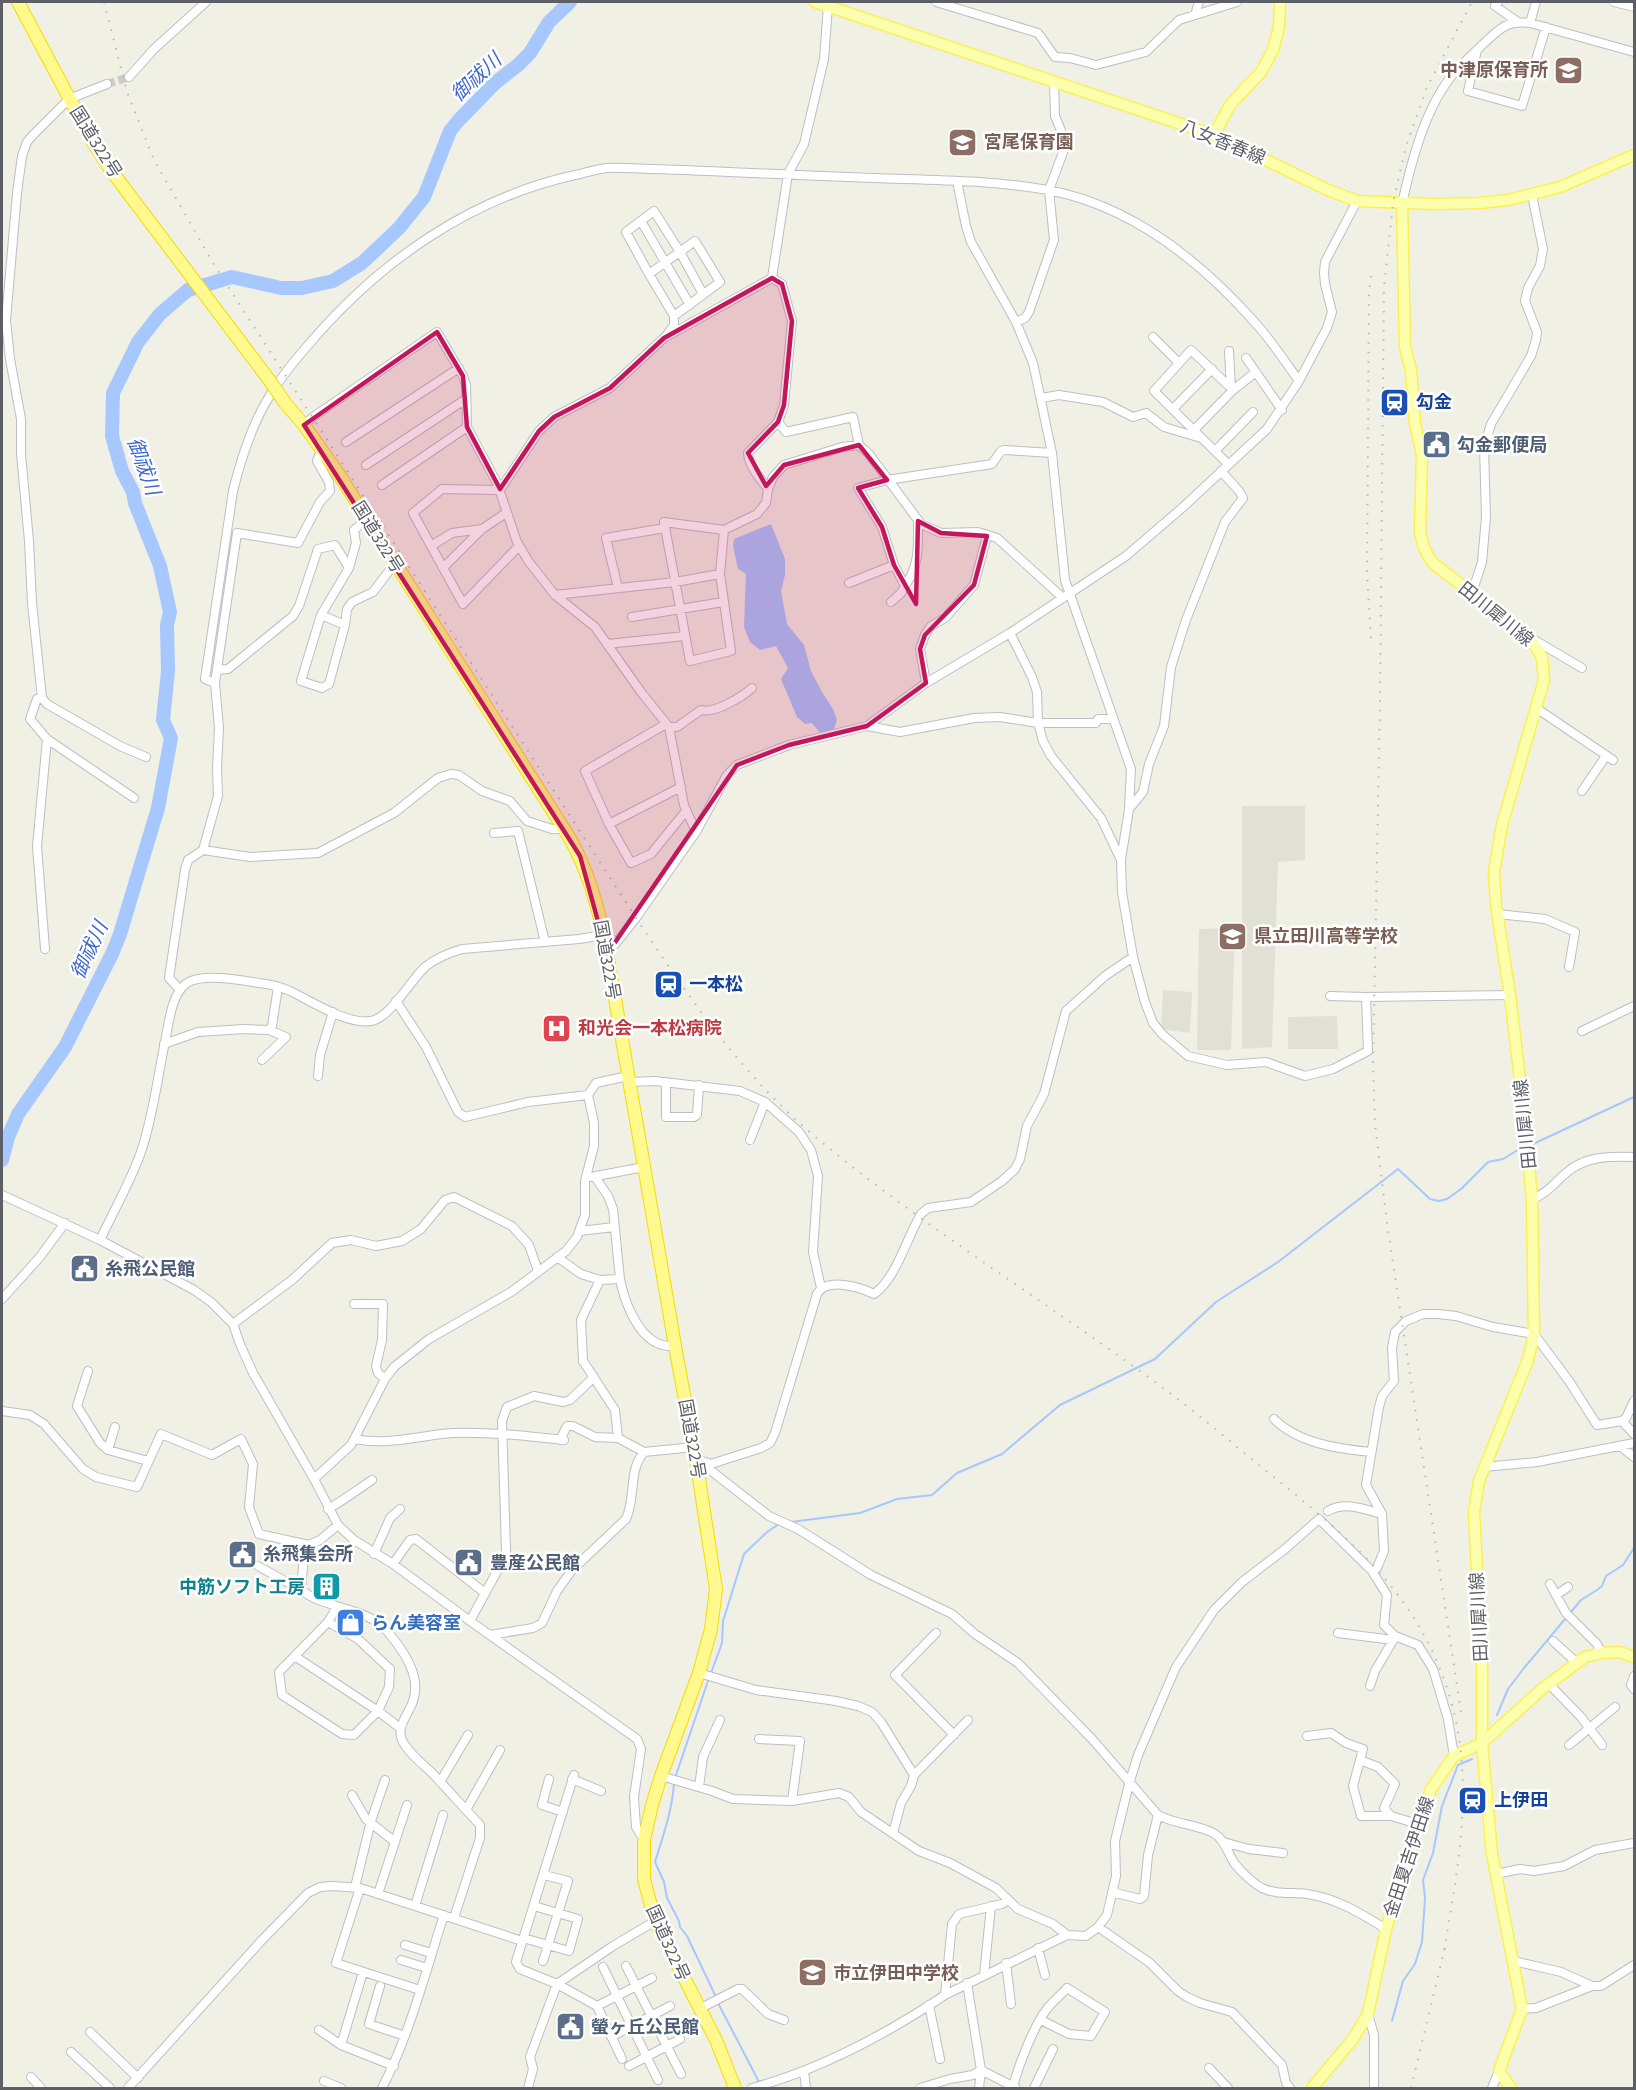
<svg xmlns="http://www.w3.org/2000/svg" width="1636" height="2090" font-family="'Source Sans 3','Noto Sans JP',sans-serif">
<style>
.education{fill:#e1e0d4}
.water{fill:#a7c7ff}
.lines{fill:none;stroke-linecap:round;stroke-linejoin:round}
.stream{stroke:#a7c7ff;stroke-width:2}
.river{stroke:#a7c7ff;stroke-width:14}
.minor-tunnel{stroke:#ccccc6;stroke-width:8;stroke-dasharray:8 4;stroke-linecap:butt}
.minor-casing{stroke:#bdbec5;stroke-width:10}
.major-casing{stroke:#fdf052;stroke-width:13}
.highway-casing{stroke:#f6db00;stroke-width:14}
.minor{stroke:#fff;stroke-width:8}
.major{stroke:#fcffac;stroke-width:10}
.highway{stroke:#fff98e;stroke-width:12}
.rail{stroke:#b8b8ba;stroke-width:2;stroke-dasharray:1.5 8;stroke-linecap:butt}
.highway-bridge-casing{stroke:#f6db00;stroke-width:14;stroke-linecap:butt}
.highway-bridge{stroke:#fff98e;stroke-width:12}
.marked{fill:#c2185b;fill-opacity:0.2;stroke:#c2185b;stroke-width:4.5;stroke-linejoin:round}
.labels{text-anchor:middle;stroke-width:5;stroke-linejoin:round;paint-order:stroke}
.education-label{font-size:18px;font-weight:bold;fill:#785e54;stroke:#fff;text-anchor:start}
.street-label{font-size:18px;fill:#5d5f67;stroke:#fff}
.transit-label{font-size:18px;font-weight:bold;fill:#164399;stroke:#fff;text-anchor:start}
.service-label{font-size:18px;font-weight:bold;fill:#4e5e75;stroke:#fff;text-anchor:start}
.health-label{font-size:18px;font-weight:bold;fill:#be3a42;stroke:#fff;text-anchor:start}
.culture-label{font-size:18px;font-weight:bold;fill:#0d838f;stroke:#fff;text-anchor:end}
.shop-label{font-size:18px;font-weight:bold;fill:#366cbe;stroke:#fff;text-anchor:start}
.water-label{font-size:20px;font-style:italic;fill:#3e67cd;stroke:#fff}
</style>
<rect width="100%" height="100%" fill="#f1f0e5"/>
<path class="education" d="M1242 806H1305V860L1278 862 1272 1047 1242 1049Z
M1235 928 1231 1050H1197L1199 929Z
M1163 990 1192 992 1190 1033 1161 1029Z
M1337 1016 1338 1049H1288V1017Z"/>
<path class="water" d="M771 524 785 559V575L781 591 787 624 804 645 811 671 822 692 833 709 837 720 834 729 820 733 812 723 805 724 797 717 781 679 788 668 776 646 760 650 750 642 744 627 746 574 738 569 733 546 734 539Z"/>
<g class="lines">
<path class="stream" d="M1533 1144 1634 1097
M791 1522 860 1513 897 1499 932 1495 957 1473 1002 1454 1060 1405 1155 1359 1216 1302 1278 1262 1398 1169 1430 1199 1439 1201 1447 1199 1461 1189 1488 1162 1503 1159 1521 1148
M711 1673 722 1643 723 1621 744 1554 767 1532 779 1524
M1497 1715 1508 1689 1524 1668 1581 1600 1597 1590 1602 1586 1606 1576 1623 1565 1634 1548
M675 1778 709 1678
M674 1784C672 1811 663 1836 655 1862L664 1882 667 1898 679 1921 680 1927 687 1936 716 1997
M718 2003 759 2082
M1392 2021 1403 1981 1415 1964 1422 1942 1425 1898 1423 1880 1433 1853 1442 1806 1458 1765 1472 1759"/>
<path class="river" d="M2 1160 8 1137 18 1114 65 1047 112 954 120 934 158 808 171 738 163 720 168 671 167 625 170 612 160 566 135 503 133 492 122 471 112 436 113 393 138 342 160 314 188 290 232 277 281 288H302L333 281 362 263 399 228 424 197 450 131 458 121 495 83 518 65 530 53 549 22 570 2"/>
<path class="minor-tunnel" d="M107 84 129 77"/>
<defs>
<path id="minor" d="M936 2 1038 33 1055 57 1070 58 1096 65 1146 52 1179 20 1237 2
M1498 2 1495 6 1518 22
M1614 2 1634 7
M1195 15 1199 2
M1530 23 1536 2
M1477 50 1468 91 1522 106 1546 27
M129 77 154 49 206 2
M107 84 69 99 32 136 27 142 22 156 17 193 6 320 10 359 21 419V454L29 541 32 603 42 698 47 704 120 746 146 757
M957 181 966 226 971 242 1016 322 1033 363 1052 453 1065 580 1131 769 1129 809 1121 860 1122 892 1133 957 1145 1002 1153 1023 1162 1034 1188 1056 1227 1065 1266 1062 1305 1076 1333 1069 1368 1051 1366 997
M1402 204C1411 163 1424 112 1450 78 1459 66 1471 56 1482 45 1499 30 1505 20 1530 23L1634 52
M641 221 690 305
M649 274 626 232 654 211 680 252 703 294
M1016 322 1025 318 1029 312 1054 240 1049 190 1065 147 1064 138 1055 116 1054 82
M666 336 674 325V316L720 282 695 241 649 274 674 316
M1153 337 1179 363
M1229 351 1231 388
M1246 358 1282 410
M1233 390 1256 372
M1041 398 1059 395 1103 402 1133 417 1146 413 1164 427 1201 438
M1173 409 1212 369
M778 422 786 432 853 417 859 445
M304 425 313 417 437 332 463 376 466 385 467 427 497 483 517 542 529 562 555 595 595 627 641 692 669 727 684 805 696 832
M1194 430 1233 390 1191 350 1154 391 1228 464
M346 442 459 368
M1215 451 1253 412
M366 465 466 399
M382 485 467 427
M768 489C760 478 749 467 748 453L778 422 784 405 792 321 782 284 772 278
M498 490 442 489 413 513 463 604 519 546
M500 490 539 431 554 417 610 388 664 338 772 278 788 174 804 144 824 59 828 6
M724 530 720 574 731 651 690 661 664 522 724 530 757 514 766 503 768 489 773 477 784 465 842 447 859 445 869 454 921 524 941 533 978 532 997 538 1063 598
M431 546 452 533 482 529
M349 568 321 615 301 681 322 688 329 684 345 625 347 609 352 602 373 592 395 563
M443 568 482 529 506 513
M849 583 894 565
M905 586C920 564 918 546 918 521
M618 588 606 538 665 528
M1472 593 1482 562 1486 517 1484 447 1491 424 1531 356 1536 340 1537 332 1525 301 1528 288 1540 266 1543 249 1532 195
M555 595 675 582 720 574
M891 602 901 593 905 586 894 565 882 527 858 488 887 480 992 464 1001 451 1005 450 1052 453
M321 615 345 625
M632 617 723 602
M1010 633 1032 677 1037 692 1038 723 1043 741 1051 756 1101 818 1121 860
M1531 638 1582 668
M607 644 685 636
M217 670 228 669 293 616 299 606 318 549 335 545 349 568 356 543 354 530 367 519
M215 683 205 679 233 491C241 459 251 426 269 397 280 378 295 360 310 343 379 262 470 198 575 175 586 173 596 169 607 168 622 167 637 169 652 169 727 171 801 176 875 178 933 180 991 180 1048 190 1133 206 1203 263 1258 326 1273 343 1286 363 1299 381
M926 683 920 649 925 635 931 626 945 618 974 585 987 536
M42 698 37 699 30 719 47 739 134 798
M1536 708 1613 760
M666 724 585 771 609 824 631 863 651 854 686 811
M867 726 926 683 1010 633 1126 556 1182 508 1267 429 1299 381 1327 328 1332 312 1325 284 1324 273 1325 262 1357 201
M669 727H677L701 710C714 714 742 697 752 688
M1582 791 1606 756
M1129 809 1143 792 1149 764 1164 726 1171 667 1186 620 1225 522 1243 498 1239 491 1221 471
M609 824 681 787
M494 833 518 831 545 942
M203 850 250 857 318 853 394 813 438 778 451 774 459 775 482 791 510 801 527 821 552 829H564
M1497 914 1545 919 1575 932 1569 967
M45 949 37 846 47 739
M607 954 636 918 696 832 727 775 737 765 789 745 867 726 900 732 974 718 1000 717 1038 723H1096L1098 719H1112
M180 990 169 978 185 870 188 860 203 850 218 796 217 768 219 728 215 683 237 533 298 543 320 502 330 491 329 482 317 461 321 450
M1330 996 1366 997 1510 995
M396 1001 426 1047 458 1112 465 1117 528 1102 588 1095 596 1083 628 1076
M1582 1031 1634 1006
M164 1044 198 1032 244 1029 269 1030 272 1026 278 987
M262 1060 286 1037 269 1030
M318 1076 320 1055 333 1012
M629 1082 655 1081 740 1091 765 1102 799 1132 811 1150 818 1176 813 1252 821 1288
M666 1082V1117H694L697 1115 699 1085
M750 1140 765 1102
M591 1177 644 1167
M595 1177 608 1196 613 1209 620 1279 600 1280
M2 1195 100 1240 194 1290 211 1302 233 1324 240 1344 253 1373 314 1479 338 1525 354 1540 393 1564 470 1621 637 1739 641 1749 634 1797 636 1827 644 1840
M1532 1199C1547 1194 1554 1183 1566 1173 1585 1156 1610 1156 1634 1157
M580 1231 614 1227
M100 1240C113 1212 133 1177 142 1149 154 1112 158 1074 166 1037 169 1021 172 993 187 983 203 973 241 980 259 983 269 984 281 987 290 991 311 1001 347 1025 371 1021 390 1018 410 981 425 967 436 958 448 953 462 949L579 939 604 935
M557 1257 581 1274 600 1280 581 1320 583 1361 615 1410 618 1438 644 1452
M620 1279C624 1300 636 1333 657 1343 662 1346 669 1346 675 1347
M2 1299 39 1258 65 1223
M354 1304H383L382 1340 376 1366 378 1373 385 1379
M233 1324 292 1280 332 1243 351 1240 376 1246 402 1241 421 1229 445 1200 454 1197 512 1226 529 1245 538 1271
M88 1371 77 1406 100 1443 108 1450 148 1461
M2 1411 30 1415 44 1424 83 1469 96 1477 137 1487 161 1434 212 1455 241 1439 253 1464 249 1507 259 1534 309 1545
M1274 1419C1298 1443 1338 1449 1371 1452
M1622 1421 1626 1418 1634 1401
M355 1439C387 1446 421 1435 453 1433 491 1432 527 1436 564 1440
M560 1440 567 1426H573L595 1437 618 1438
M1620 1446 1634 1457
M108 1450 115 1427
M696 1459 769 1516 798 1529 871 1575 952 1614 975 1634 1018 1663 1092 1739 1158 1815C1176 1825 1198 1824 1215 1834 1225 1840 1228 1854 1235 1864 1241 1872 1253 1883 1262 1888 1276 1895 1292 1892 1307 1894 1336 1898 1362 1914 1386 1929
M702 1461 711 1464 761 1448 770 1443 775 1433 817 1294C827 1277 860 1287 874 1294 896 1279 907 1237 921 1214L928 1208 971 1202 1002 1181 1015 1169 1020 1159 1027 1126 1044 1094 1066 1011 1105 976 1133 957
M1484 1467 1537 1462 1634 1443
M314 1479 351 1445 385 1379 394 1367 429 1339 511 1292 566 1251 577 1237 585 1215V1181L594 1146V1123L588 1095
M328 1509C344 1500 357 1490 372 1480
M1328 1511C1345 1501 1364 1509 1382 1514
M338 1525 320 1540 309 1545 304 1556 301 1590C327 1610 365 1606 387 1631 403 1650 422 1676 413 1701 409 1714 396 1726 402 1740 408 1753 423 1764 433 1774 449 1791 464 1808 480 1825V1838L454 1918
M374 1554 390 1518 400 1509
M393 1564 410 1540 416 1539 485 1593
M258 1566 301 1590
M1550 1584 1566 1613 1597 1644 1601 1653
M1556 1595 1568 1587
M337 1607 328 1622 279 1672 282 1695 342 1734 354 1735 378 1711 400 1728
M470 1621 501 1564 506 1551 502 1421 507 1407 534 1396 563 1402 570 1400 594 1377
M936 1633 895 1675 954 1735
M1338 1633 1393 1640
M490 1635 533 1628 542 1623 557 1591 572 1570 626 1519C636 1498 628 1470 644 1452L694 1447
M1553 1641 1577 1663
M296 1657 378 1711 389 1687 390 1669 358 1639 328 1622
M699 1673 756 1690 836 1701 858 1706 872 1712 881 1722 914 1775 911 1786 901 1803 893 1833
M1634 1676 1631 1685 1634 1689
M1549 1684 1581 1717 1602 1745
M1370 1686 1375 1671 1395 1637
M1307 1736 1331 1733 1346 1743 1363 1749 1360 1760
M759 1739 800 1741 792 1801
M1569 1745 1615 1707
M1454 1756 1448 1719 1433 1669 1418 1645 1395 1636 1384 1625 1387 1595 1372 1571 1377 1568 1384 1551 1382 1514 1366 1485 1379 1407 1382 1396 1394 1381 1392 1348 1395 1332 1406 1321 1423 1314H1438L1456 1316 1493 1327 1534 1334 1569 1381 1597 1425 1622 1421 1634 1434
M574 1775 516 1962 520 1969 557 1984 597 2006 622 2059
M914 1775 968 1720
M661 1776 712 1791 733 1799 792 1801 839 1793 849 1797 861 1812 919 1851 950 1863 996 1888 1018 1909 1053 1924 1067 1935
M549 1779 542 1805 563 1812
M572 1779 601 1791
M440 1782 468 1735
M699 1787 703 1757 720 1720
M352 1795 366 1819 395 1842
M466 1810 500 1750
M1391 1816H1361L1353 1786 1360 1760 1378 1767 1395 1784 1384 1808 1391 1816 1418 1824
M1223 1842 1249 1849 1283 1853
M1496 1874 1520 1869 1534 1871 1564 1866 1595 1850 1634 1843
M355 1887 371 1821 385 1780
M360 1888 336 1963 420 1990
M1112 1892 1140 1899 1144 1896 1148 1855 1158 1815
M378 1894 407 1805
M1008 1900 1002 1904 959 1914 952 1924 945 1995 1067 1935 1086 1936 1098 1927 1107 1915 1116 1876 1115 1841 1129 1784 1138 1755 1176 1667 1214 1610 1242 1582 1285 1549 1319 1519 1372 1571
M415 1906 443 1815
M1098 1927 1150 1963 1178 1991 1187 1997 1200 2003 1232 2012 1282 2065 1286 2083 1290 2088
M523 1938 569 1951 578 1919 534 1906
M405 1945 431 1953
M1038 1948 1045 1975
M401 1960 427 1968
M543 1961 568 1881 544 1875
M1514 1961 1561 1972 1592 1986
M1006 1963 1011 2004
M626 1966 681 2074
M603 1967 617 1996 652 1978
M984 1975 991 1906
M967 1983 981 2070 979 2088
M380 1986 369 2024 405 2036
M929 2005 940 2059
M597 2006 617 1996 658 2080
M699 2009 738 1989H742L768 2014 784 2020
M1522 2009 1536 2008 1592 1986H1601L1634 1965
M1368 2014 1374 2035V2088
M319 2030 341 2045 394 2066
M90 2032 138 2078
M611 2037 670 2006
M341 2045 363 1972
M71 2052 110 2088
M629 2066 680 2039
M1209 2068 1228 2088
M981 2070 1016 2088
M804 2071 806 2088
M31 2077 41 2088
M324 2081 341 2088
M1013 2087C1018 2067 1034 2025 1047 2009 1053 2001 1061 1995 1067 1988L1105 2012 1091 2036 1069 2034 1041 2020
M128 2088 262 1940 308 1893 320 1887 332 1886 360 1888 522 1941
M382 2088C410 2034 425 1973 444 1915
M528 2088 533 2069 530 2057 557 1984 613 1946 655 1921
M752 2088C822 2069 885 2035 945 1995
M920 2088 950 2079 973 2075 981 2070
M1034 2088 1053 2049
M1492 2088 1499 2071"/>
<path id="major" d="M815 2 1214 135 1328 190 1357 201 1435 204 1480 203 1508 200 1560 187 1634 155
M1214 135 1230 105 1261 72 1273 50 1279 27 1280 2
M1402 204 1405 347 1411 370 1415 424 1422 455 1420 532C1422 544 1426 555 1434 564L1527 635 1538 650 1542 658 1544 680 1502 825 1494 872 1496 905 1510 995 1526 1132 1532 1199 1534 1334 1528 1360 1479 1481 1474 1512 1482 1669V1743L1492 1854 1522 2009 1499 2071 1511 2088
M1312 2088 1353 2039 1368 2014 1386 1929 1419 1822 1431 1789 1454 1756 1482 1743 1542 1689 1585 1657 1601 1653 1619 1652 1634 1657"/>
<path id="highway" d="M18 2 91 139 110 169 270 381
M285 403 304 425 338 473 569 837C587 868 596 901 604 935L677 1357 696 1459 716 1589 711 1629 699 1673 661 1776 652 1805 644 1840V1879L655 1921 716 2040 735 2088"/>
</defs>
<use href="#minor" class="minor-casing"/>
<use href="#major" class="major-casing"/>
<use href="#highway" class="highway-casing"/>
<use href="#minor" class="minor"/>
<use href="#major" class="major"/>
<use href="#highway" class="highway"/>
<path class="rail" d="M104 2 127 92 154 160 216 268 636 918C688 996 741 1074 813 1135 930 1233 1062 1311 1183 1403 1209 1423 1234 1445 1259 1465 1335 1527 1406 1580 1442 1674 1478 1768 1460 1856 1444 1951
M1371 276 1369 291 1367 574 1371 639
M1461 1712 1387 1223 1375 1124 1373 1066 1380 699 1384 287 1393 203 1406 146 1427 87 1472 2
M1411 2088 1446 1943"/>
<defs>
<path id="highway-bridge" d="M270 381 285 403"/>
</defs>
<use href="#highway-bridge" class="highway-bridge-casing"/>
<use href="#highway-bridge" class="highway-bridge"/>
</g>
<path class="marked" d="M772 278 782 284 792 321 784 405 778 422 748 453 766 486 784 465 859 445 887 480 858 488 882 527 894 565 916 604 918 521 941 533 987 536 974 585 925 635 920 649 926 683 867 726 789 745 737 765 607 954 580 856 304 425 437 332 463 376 467 427 500 489 539 431 554 417 610 388 664 338Z"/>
<defs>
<symbol id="school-square" viewBox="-11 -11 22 22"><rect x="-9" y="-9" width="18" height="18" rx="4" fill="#8d6e63" stroke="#fff"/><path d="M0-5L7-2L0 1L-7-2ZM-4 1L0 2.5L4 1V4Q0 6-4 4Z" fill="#fff"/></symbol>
<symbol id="station-square" viewBox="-11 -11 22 22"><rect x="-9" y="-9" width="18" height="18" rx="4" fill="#1a4fb4" stroke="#fff"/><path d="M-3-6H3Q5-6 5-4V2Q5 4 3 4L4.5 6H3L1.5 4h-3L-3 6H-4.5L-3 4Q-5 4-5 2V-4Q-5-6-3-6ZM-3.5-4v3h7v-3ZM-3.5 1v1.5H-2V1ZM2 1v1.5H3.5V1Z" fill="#fff"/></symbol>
<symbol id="civic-square" viewBox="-11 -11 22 22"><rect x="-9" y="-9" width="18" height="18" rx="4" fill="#5c6f8a" stroke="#fff"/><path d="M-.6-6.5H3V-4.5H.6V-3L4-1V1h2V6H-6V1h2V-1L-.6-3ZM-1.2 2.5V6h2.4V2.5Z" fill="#fff"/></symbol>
<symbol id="hospital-square" viewBox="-11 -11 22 22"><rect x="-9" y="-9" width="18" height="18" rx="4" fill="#e0444e" stroke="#fff"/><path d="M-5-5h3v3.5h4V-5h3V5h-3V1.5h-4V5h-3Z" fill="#fff"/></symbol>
<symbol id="building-square" viewBox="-11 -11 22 22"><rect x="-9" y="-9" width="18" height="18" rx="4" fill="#0f9aa8" stroke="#fff"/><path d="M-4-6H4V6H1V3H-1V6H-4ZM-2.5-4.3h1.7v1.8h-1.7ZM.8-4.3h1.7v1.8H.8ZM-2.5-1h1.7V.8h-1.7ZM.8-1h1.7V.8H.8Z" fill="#fff"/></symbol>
<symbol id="shop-square" viewBox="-11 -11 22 22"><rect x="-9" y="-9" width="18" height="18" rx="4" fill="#3f7fe0" stroke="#fff"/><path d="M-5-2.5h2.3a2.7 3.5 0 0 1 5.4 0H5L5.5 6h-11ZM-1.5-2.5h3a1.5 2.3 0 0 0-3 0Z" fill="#fff"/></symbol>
</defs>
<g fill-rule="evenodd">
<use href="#school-square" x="1552" y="54" width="33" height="33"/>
<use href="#school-square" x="946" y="126" width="33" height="33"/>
<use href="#station-square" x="1378" y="386" width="33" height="33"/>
<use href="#civic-square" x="1420" y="428" width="33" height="33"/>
<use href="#school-square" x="1216" y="920" width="33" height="33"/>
<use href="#station-square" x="652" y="968" width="33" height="33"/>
<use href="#hospital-square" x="540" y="1012" width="33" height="33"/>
<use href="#civic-square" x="68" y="1252" width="33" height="33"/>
<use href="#civic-square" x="226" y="1538" width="33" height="33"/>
<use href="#civic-square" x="452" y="1546" width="33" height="33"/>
<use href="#building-square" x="310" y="1570" width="33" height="33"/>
<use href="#shop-square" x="334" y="1606" width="33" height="33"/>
<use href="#station-square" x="1456" y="1784" width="33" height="33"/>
<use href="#school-square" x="796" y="1956" width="33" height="33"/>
<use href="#civic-square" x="554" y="2010" width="33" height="33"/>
</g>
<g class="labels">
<g class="education-label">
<text x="1548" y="76" text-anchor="end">中津原保育所</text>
<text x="984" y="148">宮尾保育園</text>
<text x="1254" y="942">県立田川高等学校</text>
<text x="833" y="1979">市立伊田中学校</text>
</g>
<g class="street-label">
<text transform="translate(96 142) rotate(58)" y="6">国道322号</text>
<text transform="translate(1223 142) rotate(22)" y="6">八女香春線</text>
<text transform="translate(378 537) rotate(58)" y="6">国道322号</text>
<text transform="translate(1496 614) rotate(39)" y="6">田川犀川線</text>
<text transform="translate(607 960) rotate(80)" y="6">国道322号</text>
<text transform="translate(1525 1124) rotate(-96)" y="6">田川犀川線</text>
<text transform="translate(692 1439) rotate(80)" y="6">国道322号</text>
<text transform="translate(1479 1617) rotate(-93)" y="6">田川犀川線</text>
<text transform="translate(1409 1857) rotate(-72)" y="6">金田夏吉伊田線</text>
<text transform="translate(668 1943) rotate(66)" y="6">国道322号</text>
</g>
<g class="transit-label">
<text x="1416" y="408">勾金</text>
<text x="689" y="990">一本松</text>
<text x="1494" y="1806">上伊田</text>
</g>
<g class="service-label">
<text x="1457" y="451">勾金郵便局</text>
<text x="105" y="1275">糸飛公民館</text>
<text x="263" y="1560">糸飛集会所</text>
<text x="490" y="1569">豊産公民館</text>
<text x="591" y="2033">螢ヶ丘公民館</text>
</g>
<g class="health-label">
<text x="578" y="1034">和光会一本松病院</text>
</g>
<g class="culture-label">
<text x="305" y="1593">中筋ソフト工房</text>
</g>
<g class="shop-label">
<text x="371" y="1629">らん美容室</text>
</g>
<g class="water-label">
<text transform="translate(476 77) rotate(-43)" y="7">御祓川</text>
<text transform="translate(144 466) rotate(70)" y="7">御祓川</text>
<text transform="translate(89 950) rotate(-65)" y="7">御祓川</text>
</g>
</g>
<rect width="1636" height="2090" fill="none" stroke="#5d5f67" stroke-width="6"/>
</svg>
